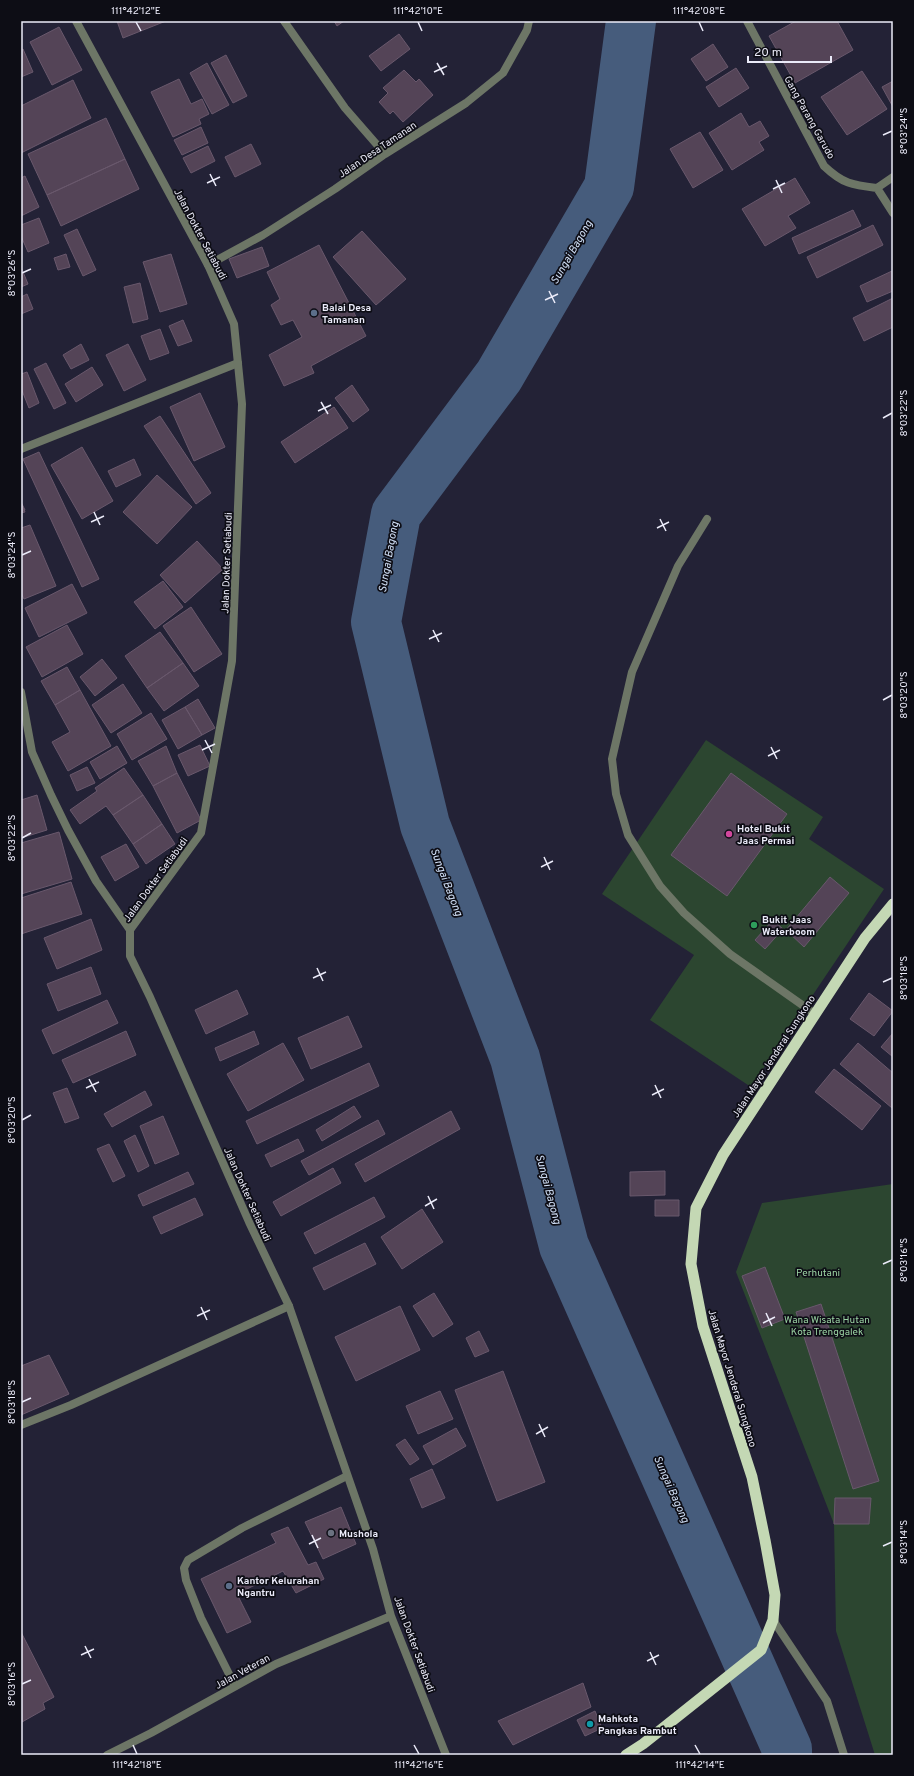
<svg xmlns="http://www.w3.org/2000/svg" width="914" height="1776" font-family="Overpass,sans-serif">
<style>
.green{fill:#2c4630}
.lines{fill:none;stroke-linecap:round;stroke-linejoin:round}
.river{stroke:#465c7c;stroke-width:50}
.building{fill:#544457;stroke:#69586c}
.service{stroke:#6d7666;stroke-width:8}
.minor{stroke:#6d7666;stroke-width:8}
.tertiary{stroke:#6d7666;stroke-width:8}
.trunk{stroke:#c4d8b4;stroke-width:11}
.ticks{fill:none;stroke:#ebebf9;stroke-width:1.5}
.service-dot{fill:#5c6f8a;stroke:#0d0d15;stroke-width:1.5}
.hotel-dot{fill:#d1479c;stroke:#0d0d15;stroke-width:1.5}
.leisure-dot{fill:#2e9e5b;stroke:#0d0d15;stroke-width:1.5}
.worship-dot{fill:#6b7280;stroke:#0d0d15;stroke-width:1.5}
.culture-dot{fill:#0f9aa8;stroke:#0d0d15;stroke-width:1.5}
.labels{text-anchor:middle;stroke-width:3.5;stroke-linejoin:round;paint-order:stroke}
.street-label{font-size:10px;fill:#ebebf9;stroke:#0d0d15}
.poi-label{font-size:10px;font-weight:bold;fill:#ebebf9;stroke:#0d0d15;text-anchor:start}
.park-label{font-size:10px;fill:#9cd4a4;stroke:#0d0d15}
.water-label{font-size:11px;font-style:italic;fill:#d3e2f9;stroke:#0d0d15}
.neatline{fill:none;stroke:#ebebf9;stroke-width:1.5}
.ticks-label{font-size:10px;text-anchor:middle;fill:#ebebf9}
</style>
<rect width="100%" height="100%" fill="#232236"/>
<path class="green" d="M706 740 823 817 809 839 884 889 751 1087 650 1020 694 955 602 894Z
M893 1184V1755H875L836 1631 834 1524 736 1272 762 1203Z"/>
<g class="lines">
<path class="river" d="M631 21 609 187 499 376 396 514 376 622 425 825 515 1058 564 1246 787 1749V1755"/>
</g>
<path class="building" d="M117 21H166L123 38Z
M334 21H344L337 26Z
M796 21H837L853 50 795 83 769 36Z
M59 27 82 70 52 85 30 42Z
M399 34 410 49 381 71 369 56Z
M713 44 728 67 706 81 691 59Z
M23 49 33 72 21 77V50Z
M226 55 247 96 233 103 211 63Z
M207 63 229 105 212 114 190 73Z
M736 68 749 88 719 107 706 87Z
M404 70 416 82 419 79 433 95 403 122 393 111 390 114 379 102 388 93 383 88Z
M862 71 887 109 847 135 821 97Z
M179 79 191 104 202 99 209 114 199 119 201 124 173 137 151 92Z
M73 80 91 118 21 153V106Z
M893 81V107L882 87Z
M741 113 749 127 760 121 769 136 759 142 764 150 732 170 709 133Z
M106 118 125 159 47 195 28 154Z
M201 127 208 143 182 155 174 140Z
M700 132 723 170 693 188 670 149Z
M251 144 261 164 235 177 225 157Z
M208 146 215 161 191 173 183 158Z
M125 159 139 189 61 226 47 195Z
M25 176 39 207 21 216V178Z
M795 178 810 203 788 216 796 228 765 246 742 209Z
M853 210 861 226 799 254 792 238Z
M39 218 49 243 28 252 21 236V225Z
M873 225 883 245 817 278 807 257Z
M77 229 96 270 83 276 64 235Z
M362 231 406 279 376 305 333 257Z
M319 245 366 336 311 366 314 373 284 386 269 355 302 337 293 320 281 325 271 305 280 299 267 272Z
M262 247 269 266 237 278 229 259Z
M66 254 70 267 58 270 54 258Z
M171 254 187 304 160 312 143 262Z
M21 267 28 284 21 287Z
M892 271 893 291 867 302 860 286Z
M140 283 148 319 133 323 124 287Z
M27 294 33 309 21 314V297Z
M893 298V327L864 341 853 318Z
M183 320 192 341 178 346 169 326Z
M160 329 169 353 150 360 141 336Z
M81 344 89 360 71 369 63 355Z
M128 344 146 380 124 391 106 355Z
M46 363 66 403 54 409 34 369Z
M92 367 103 385 76 402 65 384Z
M27 372 39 403 29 408 21 388V374Z
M352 385 369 410 353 422 335 398Z
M200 393 225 447 194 461 170 407Z
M334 407 348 428 295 463 281 442Z
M160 416 211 493 196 504 144 426Z
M82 447 113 501 82 519 51 465Z
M39 452 99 579 82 587 23 459Z
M134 459 141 475 116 487 108 471Z
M157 475 192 507 157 544 123 512Z
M21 502 25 510 21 512Z
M21 503 25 512 21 513Z
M30 525 56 586 24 599 21 593V528Z
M197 541 223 569 185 603 160 575Z
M163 581 183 607 155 629 134 602Z
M72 584 87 613 39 637 25 608Z
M191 607 222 654 194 672 163 626Z
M67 625 83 654 42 677 26 647Z
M160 632 183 663 147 688 125 656Z
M102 659 117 678 95 696 80 677Z
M183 663 199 686 164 711 147 688Z
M67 667 80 690 55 705 41 681Z
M123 684 142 713 111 733 92 705Z
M80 690 111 746 68 771 52 742 70 732 55 705Z
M198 699 215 728 202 735 185 707Z
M185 707 202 735 178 749 162 720Z
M151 713 167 739 132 760 117 734Z
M200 745 210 766 188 776 178 755Z
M117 746 127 763 100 779 90 762Z
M166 746 177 773 153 786 138 761Z
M87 767 95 783 77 791 70 775Z
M124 768 143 795 113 815 106 806 80 824 70 810 97 791 95 788Z
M177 773 201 820 177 833 153 786Z
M731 773 787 814 727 896 671 855Z
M37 795 47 830 21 838V800Z
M143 795 162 824 133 844 113 815Z
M162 824 175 844 146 864 133 844Z
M59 832 72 879 21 894V843Z
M126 844 139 867 115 881 101 857Z
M830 877 849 893 804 947 786 930Z
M71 882 82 914 21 934V898Z
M91 919 102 950 57 969 44 938Z
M773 920 783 929 765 949 755 940Z
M91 967 101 994 58 1011 47 984Z
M237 990 248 1014 206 1034 195 1010Z
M869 993 893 1011 874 1036 850 1019Z
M107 1000 118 1023 53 1054 42 1030Z
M348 1016 362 1047 311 1069 298 1038Z
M126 1031 136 1055 73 1083 62 1060Z
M254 1031 259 1044 220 1061 215 1048Z
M893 1033V1057L881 1047Z
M283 1043 304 1080 248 1111 227 1074Z
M858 1043 893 1073 892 1108 840 1064Z
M369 1063 379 1086 257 1144 246 1121Z
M834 1069 881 1106 862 1130 815 1092Z
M67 1088 79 1118 65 1123 53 1093Z
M145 1091 152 1105 112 1127 104 1114Z
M354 1106 361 1117 322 1141 316 1130Z
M451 1111 460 1129 365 1182 355 1164Z
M163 1116 179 1154 155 1164 140 1126Z
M378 1120 385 1134 309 1175 301 1161Z
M135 1135 149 1166 138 1172 124 1141Z
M298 1139 304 1151 271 1167 265 1155Z
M109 1144 125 1176 113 1182 97 1149Z
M333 1168 341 1183 281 1216 273 1202Z
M665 1171V1195L630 1196V1172Z
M188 1172 194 1184 143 1206 138 1195Z
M374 1197 385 1217 315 1254 304 1233Z
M195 1198 203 1215 161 1234 153 1217Z
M655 1200H679V1216H655Z
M422 1209 443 1242 402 1269 381 1237Z
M365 1243 376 1264 324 1290 313 1268Z
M765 1267 785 1319 762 1328 742 1276Z
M434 1293 453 1324 433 1337 413 1306Z
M821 1304 879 1481 853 1489 796 1312Z
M400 1306 420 1350 356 1381 335 1337Z
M479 1331 489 1351 475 1357 466 1338Z
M49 1355 69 1394 21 1415V1366Z
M503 1371 545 1482 497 1501 455 1390Z
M440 1391 453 1419 418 1434 406 1406Z
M456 1428 466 1446 433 1465 423 1446Z
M405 1439 419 1459 410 1465 396 1445Z
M432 1469 445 1498 422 1508 410 1479Z
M835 1498H871L869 1524H834Z
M341 1507 356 1544 323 1559 305 1522Z
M288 1527 308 1565 316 1562 324 1579 296 1593 283 1571 237 1594 251 1622 227 1633 201 1579 276 1543 271 1534Z
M21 1632 54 1697 43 1703 45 1709 22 1722Z
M583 1683 591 1707 513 1745 498 1721Z
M595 1711 602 1728 585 1736 577 1720Z"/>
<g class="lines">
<path class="service" d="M707 519 678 566 632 672 612 759 616 794 628 835 660 886 684 913 730 954 815 1014"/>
<path class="minor" d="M284 21 345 108 385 154
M747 21 824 166C843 184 852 185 877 188L893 213
M877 188 893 177
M208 265 263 235 335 189 385 154 466 103 503 73 527 30 529 21
M21 449 238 363
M21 692 32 752 51 795 68 830 96 881 130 930
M21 1425 71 1405 289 1306
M235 1686 201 1618 186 1580 184 1568 188 1560 242 1528 347 1476"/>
<path class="tertiary" d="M76 21 208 265 234 324 242 404 232 661 201 833 130 930V956L150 997 249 1222 289 1306 373 1549 391 1616 446 1755
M773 1620 827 1701 844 1755
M107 1755 151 1733 276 1664 391 1616"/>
<path class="trunk" d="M626 1755 643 1744 761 1650 773 1620 775 1595 765 1540 752 1477 703 1326 691 1264 696 1208 723 1155 865 938 893 904"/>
</g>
<path class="ticks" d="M136 22 141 31M418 22 422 31M699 22 703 31M437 63 444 75M434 72 447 66M883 135 892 131M210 174 216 186M776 180 782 193M207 183 220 177M773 189 785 183M22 273 31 269M549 291 555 303M545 300 558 294M321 402 328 414M318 411 331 405M883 418 892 413M94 512 100 525M660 519 666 531M91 522 104 516M657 528 669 522M22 555 31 551M433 630 439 642M429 639 442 633M883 700 892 695M205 740 212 753M771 747 777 759M202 750 215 744M768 756 780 750M22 838 31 833M544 857 550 870M541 867 553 861M317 968 323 981M313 978 326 972M883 982 892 978M89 1079 96 1092M655 1085 661 1098M86 1088 99 1082M652 1095 664 1089M22 1120 31 1115M428 1196 434 1209M425 1206 437 1199M883 1264 892 1260M201 1307 207 1320M766 1313 772 1326M197 1316 210 1310M763 1323 775 1317M22 1402 31 1398M539 1424 545 1437M536 1434 548 1427M312 1535 318 1548M309 1544 321 1538M883 1546 892 1542M85 1646 91 1658M650 1652 656 1665M81 1655 94 1649M647 1661 659 1655M22 1684 31 1680M133 1745 137 1754M414 1745 419 1754M695 1745 700 1754"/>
<g class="service-dot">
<circle cx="314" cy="313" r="4"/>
<circle cx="229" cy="1586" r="4"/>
</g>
<circle class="hotel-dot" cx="729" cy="834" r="4"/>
<circle class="leisure-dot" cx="754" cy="925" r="4"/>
<circle class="worship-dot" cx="331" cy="1533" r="4"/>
<circle class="culture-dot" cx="590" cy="1724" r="4"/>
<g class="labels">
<g class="street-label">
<text transform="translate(810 117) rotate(61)" y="4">Gang Parang Garudo</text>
<text transform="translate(377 149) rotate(-34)" y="4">Jalan Desa Tamanan</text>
<text transform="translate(201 234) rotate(62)" y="4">Jalan Dokter Setiabudi</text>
<text transform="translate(226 563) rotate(-88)" y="4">Jalan Dokter Setiabudi</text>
<text transform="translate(155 879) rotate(-54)" y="4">Jalan Dokter Setiabudi</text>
<text transform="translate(773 1056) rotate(-57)" y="4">Jalan Mayor Jenderal Sungkono</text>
<text transform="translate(248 1194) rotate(66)" y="4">Jalan Dokter Setiabudi</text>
<text transform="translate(733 1378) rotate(73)" y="4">Jalan Mayor Jenderal Sungkono</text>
<text transform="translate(415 1644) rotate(70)" y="4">Jalan Dokter Setiabudi</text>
<text transform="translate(242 1671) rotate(-29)" y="4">Jalan Veteran</text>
</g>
<g class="poi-label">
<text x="322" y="311">Balai Desa<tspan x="322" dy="12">Tamanan</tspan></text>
<text x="737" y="832">Hotel Bukit<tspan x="737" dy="12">Jaas Permai</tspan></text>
<text x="762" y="923">Bukit Jaas<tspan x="762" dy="12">Waterboom</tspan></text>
<text x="339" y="1537">Mushola</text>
<text x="237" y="1584">Kantor Kelurahan<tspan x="237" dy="12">Ngantru</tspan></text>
<text x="598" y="1722">Mahkota<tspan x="598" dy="12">Pangkas Rambut</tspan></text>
</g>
<g class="park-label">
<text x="818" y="1276">Perhutani</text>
<text x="827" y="1323">Wana Wisata Hutan<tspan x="827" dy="12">Kota Trenggalek</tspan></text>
</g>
<g class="water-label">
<text transform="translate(571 252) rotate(-60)" y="4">Sungai Bagong</text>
<text transform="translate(388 557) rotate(-80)" y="4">Sungai Bagong</text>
<text transform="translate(447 882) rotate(69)" y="4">Sungai Bagong</text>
<text transform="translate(549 1189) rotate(75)" y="4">Sungai Bagong</text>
<text transform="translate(672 1489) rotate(66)" y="4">Sungai Bagong</text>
</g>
</g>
<rect width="914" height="1776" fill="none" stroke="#0d0d15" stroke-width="44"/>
<path d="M748 56v6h83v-6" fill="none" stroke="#ebebf9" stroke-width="2"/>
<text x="754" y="56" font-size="12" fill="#ebebf9" stroke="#0d0d15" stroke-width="3" paint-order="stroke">20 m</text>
<rect x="22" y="22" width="870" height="1732" class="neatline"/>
<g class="ticks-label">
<text x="136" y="14">111°42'12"E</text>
<text x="418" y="14">111°42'10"E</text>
<text x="699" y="14">111°42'08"E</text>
<text transform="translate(903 131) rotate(-90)" y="4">8°03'24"S</text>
<text transform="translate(11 273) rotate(-90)" y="4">8°03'26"S</text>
<text transform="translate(903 413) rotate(-90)" y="4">8°03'22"S</text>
<text transform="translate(11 555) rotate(-90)" y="4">8°03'24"S</text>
<text transform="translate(903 695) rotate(-90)" y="4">8°03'20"S</text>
<text transform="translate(11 838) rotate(-90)" y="4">8°03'22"S</text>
<text transform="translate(903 978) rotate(-90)" y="4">8°03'18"S</text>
<text transform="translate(11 1120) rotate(-90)" y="4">8°03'20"S</text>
<text transform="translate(903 1260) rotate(-90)" y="4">8°03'16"S</text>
<text transform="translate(11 1402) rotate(-90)" y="4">8°03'18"S</text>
<text transform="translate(903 1542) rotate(-90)" y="4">8°03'14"S</text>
<text transform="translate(11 1684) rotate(-90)" y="4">8°03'16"S</text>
<text x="137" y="1768">111°42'18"E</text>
<text x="419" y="1768">111°42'16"E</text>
<text x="700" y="1768">111°42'14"E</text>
</g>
</svg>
